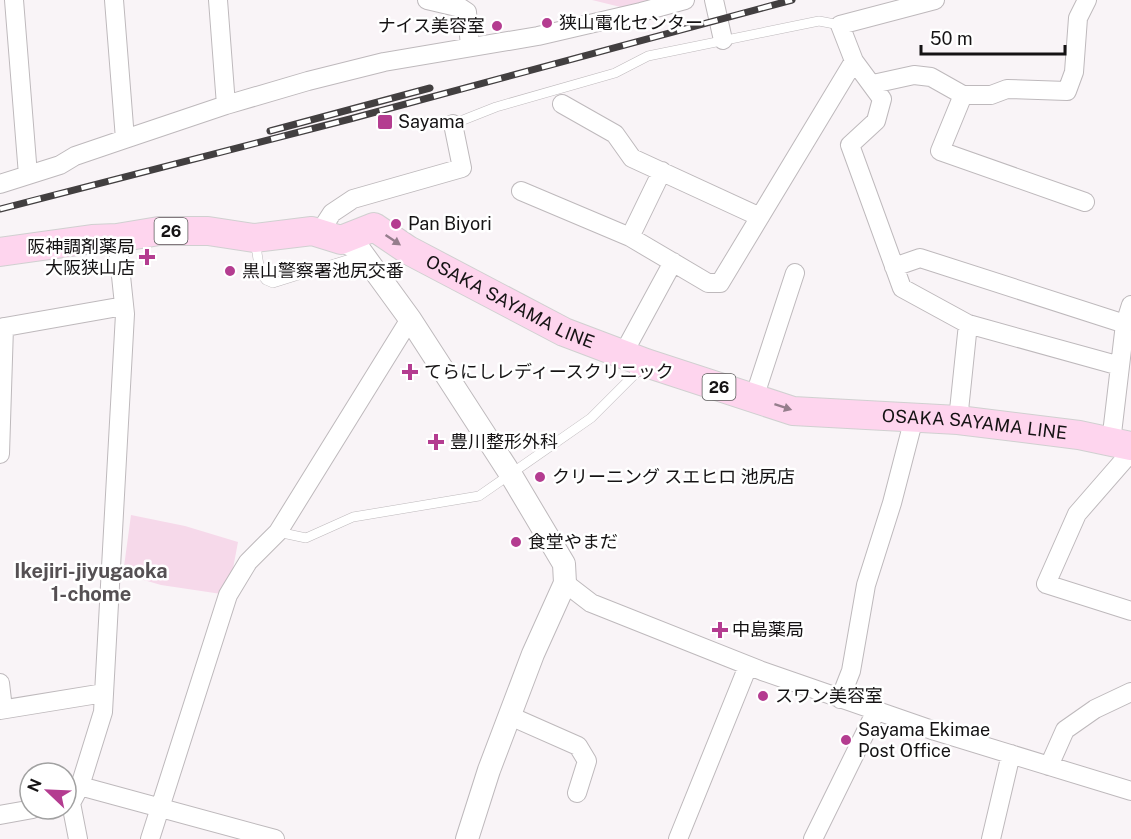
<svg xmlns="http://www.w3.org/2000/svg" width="1131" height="839" font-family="'Public Sans','Noto Sans JP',sans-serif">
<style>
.green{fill:#f6d9ea}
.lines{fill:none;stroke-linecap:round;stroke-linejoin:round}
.service-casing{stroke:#beb9bc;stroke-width:10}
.minor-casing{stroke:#beb9bc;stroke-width:20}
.tertiary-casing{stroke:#beb9bc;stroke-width:24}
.primary-casing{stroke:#d0d0d0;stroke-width:30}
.service{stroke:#fff;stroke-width:9}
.minor{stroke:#fff;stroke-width:18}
.tertiary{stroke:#fff;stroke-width:22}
.primary{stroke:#fed5ee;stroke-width:28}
.rail-casing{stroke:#423f40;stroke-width:7}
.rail{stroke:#fff;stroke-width:4.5;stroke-dasharray:14;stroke-linecap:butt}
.oneway{fill:#957e8c}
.poi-dot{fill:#b43c90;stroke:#fff;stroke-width:2}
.labels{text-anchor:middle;stroke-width:5;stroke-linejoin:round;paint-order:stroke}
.shield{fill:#fff;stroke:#5b5a5a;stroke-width:1.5}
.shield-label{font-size:16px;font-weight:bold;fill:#151314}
.poi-label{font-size:18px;fill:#151314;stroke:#fff;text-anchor:start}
.street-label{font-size:18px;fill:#151314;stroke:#fff}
.neighbourhood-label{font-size:20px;font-weight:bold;fill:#555053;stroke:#fff}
</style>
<rect width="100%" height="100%" fill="#f9f4f7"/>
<path class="green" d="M592 0H685L641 12Z
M131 515 185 526 238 542 228 595 161 585 123 574Z"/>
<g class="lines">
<defs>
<path id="service" d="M453 124 496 107 615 73 648 56 819 21 840 25
M255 240 260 272 266 280 273 283 350 259 364 260
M278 532 306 538 353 517 479 496 591 418 642 367"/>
<path id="minor" d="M14 0 28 175
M114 0 125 139
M218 0 226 105
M427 0 461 8 467 12 470 47
M714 0 723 40
M935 0 840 25 854 61 882 99 876 121 850 145 902 288 968 324 958 420
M873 84 914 75 931 77 963 95 940 151 1085 202
M963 95H991L1007 89 1067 91 1074 72 1078 18 1087 0
M562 104 615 134 632 158 760 217
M0 184 60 165 75 156 125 139 226 105 308 81 384 62 538 36 641 12 685 0
M521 191 630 237 708 283H720L854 61
M319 233 332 213 353 199 462 168 453 124
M630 237 662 171
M894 267 920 258 1125 324
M968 324 1120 366
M0 328 124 306
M623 354 673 262
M754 398 795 273
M1111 442 1125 324 1131 305
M1131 452 1077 514 1046 584 1131 611
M0 454 4 327
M565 583 591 603 762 671 935 731 1131 791
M0 683 3 709
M840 699 851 671 866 585 892 503 914 418
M0 710 104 693
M510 716 578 746 587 761 577 793
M1049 766 1065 730 1095 709 1131 692
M80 786 275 839
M71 803 78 839
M66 804 71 803 80 786 103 712 125 314 117 238
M0 815 33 809
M150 839 228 595 248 562 278 532 410 319
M678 839 748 666
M813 839 876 711
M991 839 1011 754"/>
<path id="tertiary" d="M341 240 359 249 410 319 511 475 564 564 565 583 533 654 489 770 467 839"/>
<g id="primary">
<path id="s1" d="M0 252 92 239 117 238 159 231H208L254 238 312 231 341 240 374 227 408 250 564 332 646 363 793 411 958 420 1079 435 1131 446"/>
</g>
</defs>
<use href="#service" class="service-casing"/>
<use href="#minor" class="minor-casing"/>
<use href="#tertiary" class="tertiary-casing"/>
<use href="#primary" class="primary-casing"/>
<use href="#service" class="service"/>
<use href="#minor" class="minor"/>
<use href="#tertiary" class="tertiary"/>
<use href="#primary" class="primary"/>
<defs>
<path id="rail" d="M270 131 430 88
M0 209 350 119 792 0"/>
</defs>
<use href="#rail" class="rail-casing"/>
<use href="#rail" class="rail"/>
</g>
<defs><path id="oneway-solid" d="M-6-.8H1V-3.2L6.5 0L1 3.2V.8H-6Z" transform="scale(1.5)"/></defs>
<g class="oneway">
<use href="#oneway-solid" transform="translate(393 240) rotate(34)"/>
<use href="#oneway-solid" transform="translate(783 407) rotate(18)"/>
</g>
<g class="poi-dot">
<circle cx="547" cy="23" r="6"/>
<circle cx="497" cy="26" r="6"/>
<rect x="377" y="114" width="16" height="16" rx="3"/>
<circle cx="396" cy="224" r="6"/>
<path d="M144 248h6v6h6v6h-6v6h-6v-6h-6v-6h6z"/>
<circle cx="230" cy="271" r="6"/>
<path d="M407 363h6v6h6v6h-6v6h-6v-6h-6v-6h6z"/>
<path d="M433 433h6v6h6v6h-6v6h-6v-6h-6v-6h6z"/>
<circle cx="540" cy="477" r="6"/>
<circle cx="516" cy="542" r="6"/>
<path d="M717 621h6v6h6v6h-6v6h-6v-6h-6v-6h6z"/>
<circle cx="763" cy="696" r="6"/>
<circle cx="846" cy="740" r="6"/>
</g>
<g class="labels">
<g class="shield">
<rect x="154.5" y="218" width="33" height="26" rx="4.5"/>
<rect x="702.5" y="374" width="33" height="26" rx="4.5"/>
</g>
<g class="shield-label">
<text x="171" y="237">26</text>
<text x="719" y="393">26</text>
</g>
<g class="poi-label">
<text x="559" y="29">狭山電化センター</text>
<text x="485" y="32" text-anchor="end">ナイス美容室</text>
<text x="398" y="128">Sayama</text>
<text x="408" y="230">Pan Biyori</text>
<text x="135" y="253" text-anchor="end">阪神調剤薬局<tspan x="135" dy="21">大阪狭山店</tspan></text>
<text x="242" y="277">黒山警察署池尻交番</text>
<text x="424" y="378">てらにしレディースクリニック</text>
<text x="450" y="448">豊川整形外科</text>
<text x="552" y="483">クリーニング スエヒロ 池尻店</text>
<text x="528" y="548">食堂やまだ</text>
<text x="732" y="636">中島薬局</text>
<text x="775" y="702">スワン美容室</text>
<text x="858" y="736">Sayama Ekimae<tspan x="858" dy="21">Post Office</tspan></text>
</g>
<g class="street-label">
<text dy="6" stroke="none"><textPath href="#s1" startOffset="536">OSAKA SAYAMA LINE</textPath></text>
<text dy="6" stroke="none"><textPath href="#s1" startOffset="1022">OSAKA SAYAMA LINE</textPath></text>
</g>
<g class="neighbourhood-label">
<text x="91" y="578">Ikejiri-jiyugaoka<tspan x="91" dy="23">1-chome</tspan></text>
</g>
</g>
<g transform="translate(48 791) rotate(293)"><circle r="28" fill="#ffffff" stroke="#a1a1a1" stroke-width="1.5"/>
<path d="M0-4.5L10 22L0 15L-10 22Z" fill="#b43c90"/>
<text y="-9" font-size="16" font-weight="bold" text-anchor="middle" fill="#151314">N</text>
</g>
<path d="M921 45v9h144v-9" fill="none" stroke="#151314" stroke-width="3"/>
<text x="930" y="45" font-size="18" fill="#151314" stroke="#ffffff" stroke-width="4.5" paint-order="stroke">50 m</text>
</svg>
